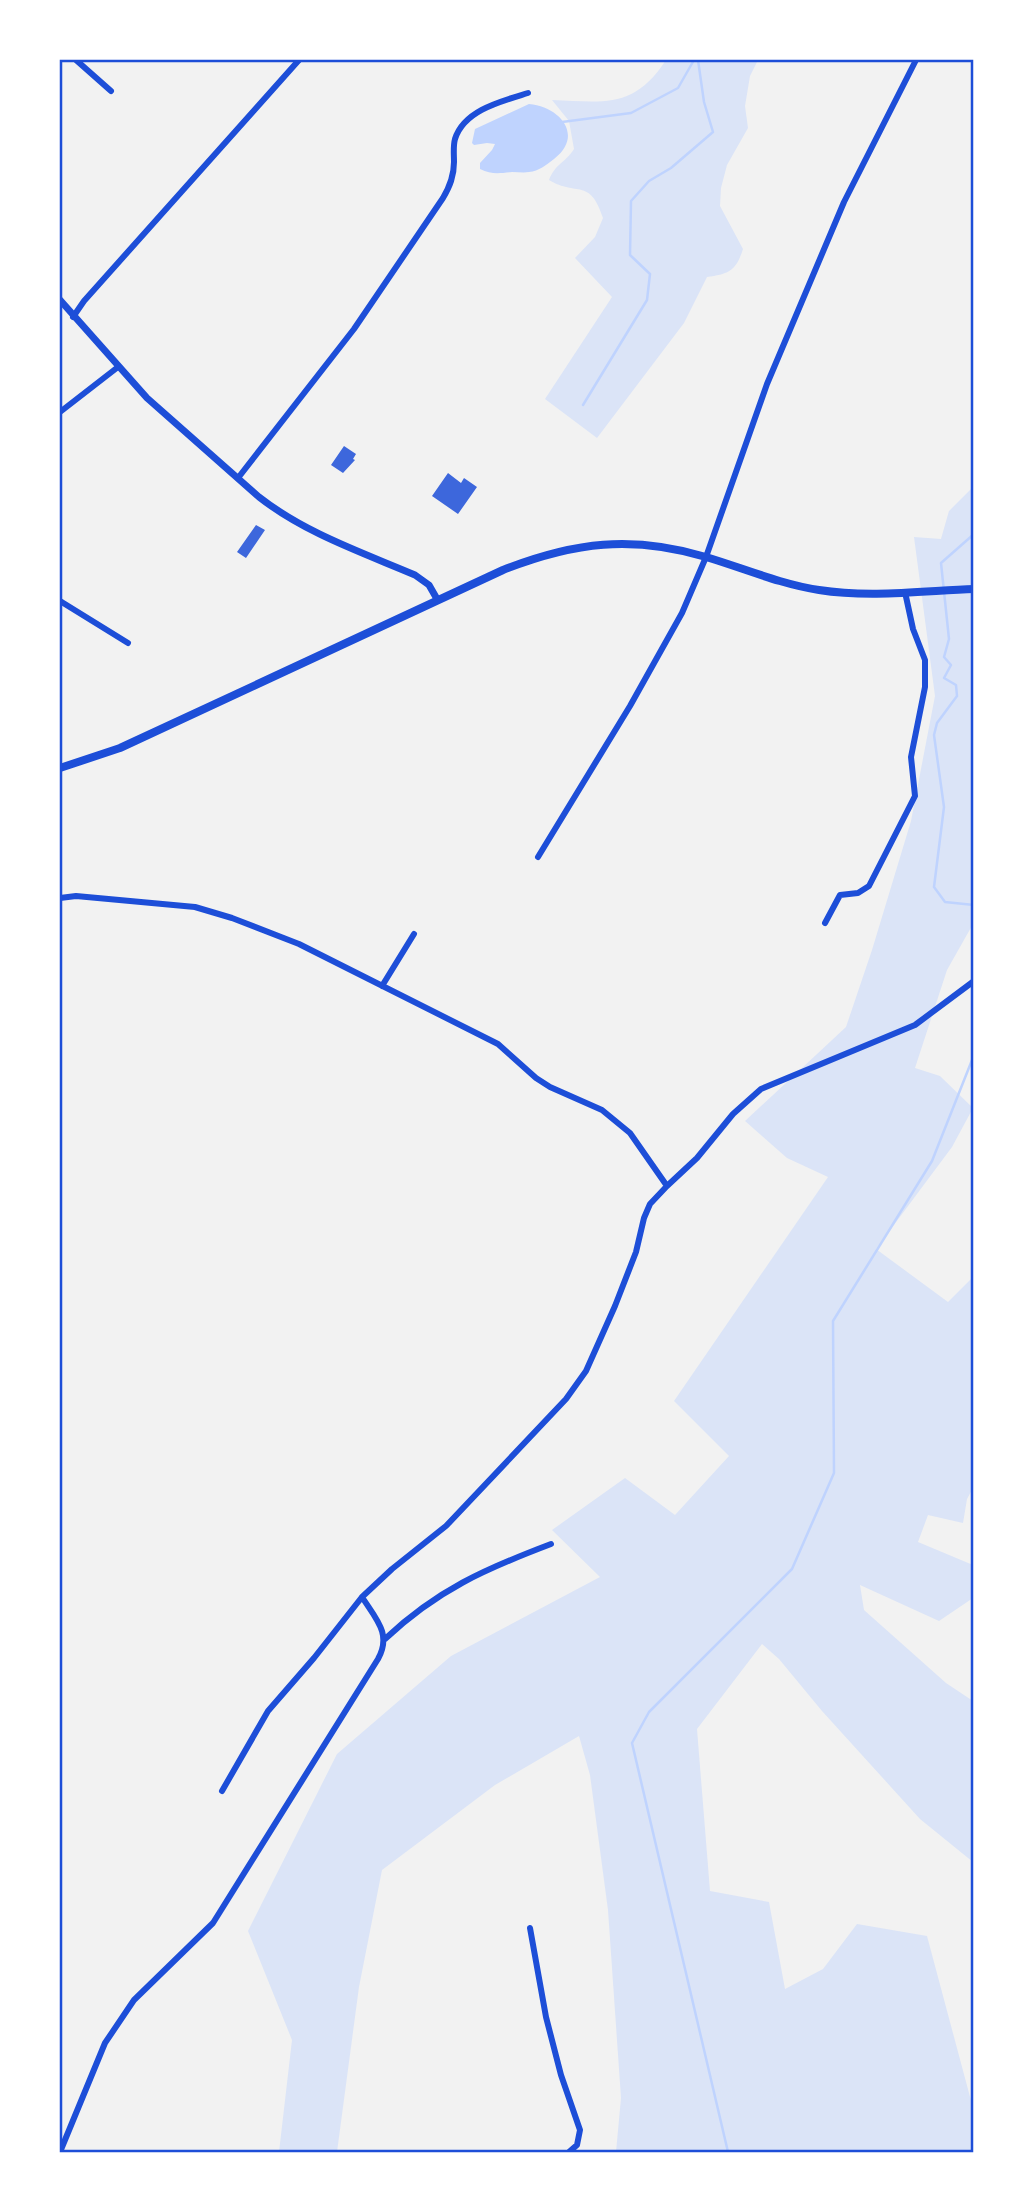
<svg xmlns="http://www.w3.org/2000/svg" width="1033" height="2212" font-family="'PT Serif',serif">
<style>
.green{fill:#dbe4f7}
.water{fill:#bfd3fe}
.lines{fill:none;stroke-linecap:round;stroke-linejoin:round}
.stream{stroke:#bfd3fe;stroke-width:2.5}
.building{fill:#3d67dc}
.minor{stroke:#1d4ed8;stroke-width:6}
.tertiary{stroke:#1d4ed8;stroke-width:7}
.secondary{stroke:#1d4ed8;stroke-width:8}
.neatline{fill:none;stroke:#1d4ed8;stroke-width:2.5}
</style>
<rect width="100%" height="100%" fill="#f2f2f2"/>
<path class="green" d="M666 60H758L750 76 745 106 748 128 727 165 721 188 720 206 743 249C736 271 729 274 707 277L684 323 597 438 545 399 612 297 575 258 595 237 603 218C590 177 577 197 549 180 555 164 565 163 574 149L569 121 552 100C605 102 634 109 666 60Z
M973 487V924L947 970 915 1068 940 1076 973 1108 952 1147 876 1249 948 1302 973 1277V1488L967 1499 963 1523 928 1515 918 1542 973 1565V1598L939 1621 860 1585 864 1610 946 1683 973 1701V1862L920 1819 822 1711 779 1659 762 1644 697 1729 710 1891 769 1902 785 1989 823 1969 857 1924 927 1936 973 2108V2152H616L621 2098 608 1910 590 1775 579 1736 495 1785 382 1870 359 1987 337 2152H279L292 2040 248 1931 337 1754 451 1656 600 1577 552 1530 625 1478 675 1515 729 1456 674 1401 828 1177 787 1158 745 1121 846 1027 872 950 911 821 935 696 914 537 941 539 949 511Z"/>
<path class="water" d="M529 104C561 107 584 136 554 159 546 165 539 171 529 172 524 173 518 172 512 172 500 173 492 175 480 169V163L492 150 495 144 487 143 474 145 472 143 475 129Z"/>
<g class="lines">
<path class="stream" d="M562 122 631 113 678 88 694 60
M583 405 647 300 650 274 630 255 631 201 649 181 671 168 713 132 704 102 698 60
M974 534 941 563 949 639 944 657 951 665 944 678 956 685 957 696 937 723 934 735 944 807 934 887 945 902 974 905
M728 2152 632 1743 649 1712 792 1569 834 1473 833 1321 932 1161 974 1055"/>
</g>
<path class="building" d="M344 446 356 454 353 459 355 460 343 473 331 465Z
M448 473 461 483 464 478 477 487 458 514 432 496Z
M256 525 265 530 246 558 237 552Z"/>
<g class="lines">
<path class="minor" d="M76 60 111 91
M73 317 84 301 299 60
M60 412 118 367
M238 478 354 329 443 198C450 186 454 176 454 162 454 155 453 146 455 139 464 110 502 101 528 93
M60 601 128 643
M538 857 630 706 682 613 706 557 767 384 844 202 916 60
M60 898 76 896 195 907 232 918 299 944 498 1044 536 1078 550 1087 602 1110 630 1133 667 1186 650 1204 644 1218 636 1252 615 1306 586 1371 566 1399 446 1526 392 1569 362 1597 314 1658 268 1711 222 1791
M825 923 840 895 858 893 869 886 915 796 911 757 925 687V660L913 629 905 592
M382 986 414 934
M667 1186 697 1158 733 1114 761 1089 915 1025 974 981
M385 1639C437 1590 485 1569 551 1544
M530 1928 546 2017 561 2075 580 2130 577 2145 569 2152
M60 2152 105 2043 134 2000 213 1923 378 1659C392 1634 376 1619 362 1597"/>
<path class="tertiary" d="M60 300 147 398 259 497C305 533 361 552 415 575L429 585 437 599"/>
<path class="secondary" d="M60 768 120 748 503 570C574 542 632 535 706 557 743 568 780 584 819 590 869 598 923 591 974 589"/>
</g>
<rect width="1033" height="2212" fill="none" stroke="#ffffff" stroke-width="122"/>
<rect x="61" y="61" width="911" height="2090" class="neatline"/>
</svg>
